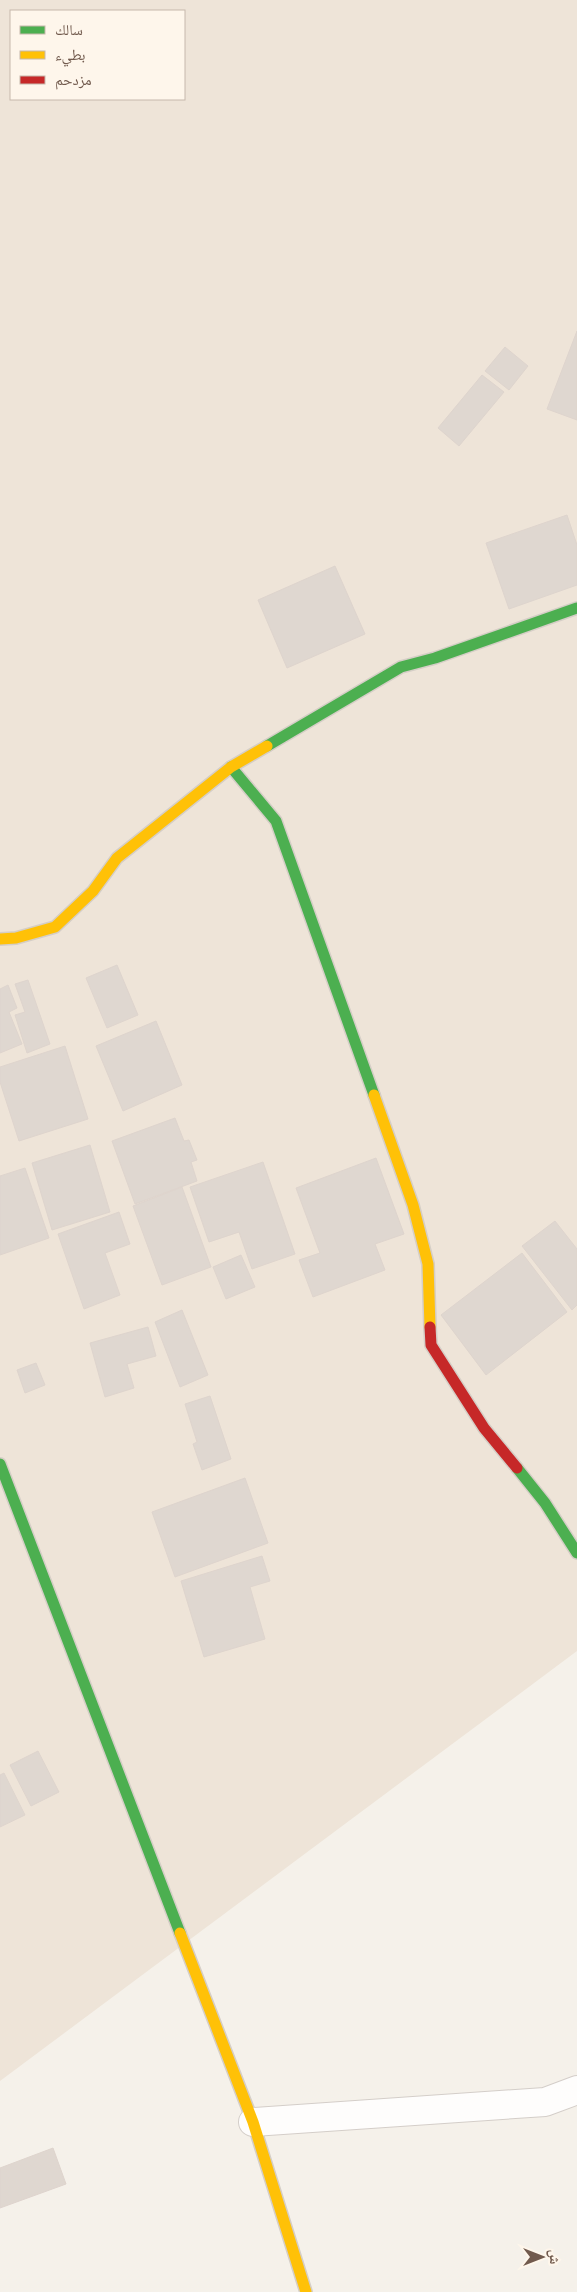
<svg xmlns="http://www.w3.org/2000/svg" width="577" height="2292" font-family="Arial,'Noto Naskh Arabic',sans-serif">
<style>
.residential{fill:#eee4d8;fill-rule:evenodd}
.building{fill:#dfd7d0;stroke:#ded4cd}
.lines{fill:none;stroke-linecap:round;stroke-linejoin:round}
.street-casing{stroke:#d4cec9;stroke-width:30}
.fast-casing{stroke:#d5cec6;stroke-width:14}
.slow-casing{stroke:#d5cec6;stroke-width:14}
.jam-casing{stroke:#d5cec6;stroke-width:14}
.street{stroke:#fefdfc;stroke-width:28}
.fast{stroke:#4caf50;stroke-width:11}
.slow{stroke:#ffc107;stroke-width:11}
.jam{stroke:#c62828;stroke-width:11}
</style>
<rect width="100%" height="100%" fill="#f5f1ea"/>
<path class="residential" d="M0 0H577V1651L0 2081ZM11 11H184V99H11Z"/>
<path class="building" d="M577 331V420L547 409Z
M505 347 528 366 509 390 485 371Z
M482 375 504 392 459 446 438 428Z
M567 515 577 545V585L509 609 486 543Z
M335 566 365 634 287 668 258 600Z
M117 965 138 1015 107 1028 86 978Z
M28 980 50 1044 27 1053 15 1015 25 1012 15 984Z
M8 985 17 1008 9 1012 22 1044 0 1053V989Z
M156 1021 182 1085 123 1111 96 1046Z
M65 1046 88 1119 19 1141 0 1082V1067Z
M175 1118 184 1141 189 1140 197 1160 191 1162 197 1181 135 1204 112 1141Z
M90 1145 110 1212 52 1230 32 1163Z
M376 1158 404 1234 375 1244 385 1270 313 1297 299 1260 320 1253 296 1188Z
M263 1162 295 1254 252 1269 239 1232 209 1242 190 1187Z
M25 1168 49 1238 0 1255V1176Z
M182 1187 211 1267 162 1285 133 1206Z
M119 1212 130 1244 105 1253 120 1295 84 1309 58 1234Z
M555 1221 577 1249V1305L572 1310 522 1246Z
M522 1253 567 1312 486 1375 441 1315Z
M241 1255 255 1287 226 1299 213 1267Z
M182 1310 208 1375 180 1387 155 1322Z
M148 1327 156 1356 127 1364 134 1388 105 1397 90 1343Z
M36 1363 45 1385 25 1393 17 1370Z
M210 1396 231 1459 202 1470 193 1444 197 1442 185 1404Z
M245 1478 268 1543 175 1577 152 1512Z
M262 1556 270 1581 250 1587 265 1639 204 1657 181 1581Z
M38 1751 59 1792 31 1806 10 1765Z
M4 1773 25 1815 0 1827V1775Z
M53 2148 66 2184 0 2208V2168Z"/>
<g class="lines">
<defs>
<path id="street" d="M253 2122 545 2102 577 2090"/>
<path id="fast" d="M267 746 401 667 435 658 577 608
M231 767 276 821 374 1095
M0 1464 180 1933
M517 1468 545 1503 577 1553"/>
<path id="slow" d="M0 939 16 938 55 927 93 891 117 858 231 767 267 746
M374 1095 413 1205 428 1264 430 1327
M180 1933 253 2122 306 2292"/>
<path id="jam" d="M430 1327 431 1345 484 1428 517 1468"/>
</defs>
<use href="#street" class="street-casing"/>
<use href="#fast" class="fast-casing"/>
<use href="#slow" class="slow-casing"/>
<use href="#jam" class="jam-casing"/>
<use href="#street" class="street"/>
<use href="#fast" class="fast"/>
<use href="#slow" class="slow"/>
<use href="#jam" class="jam"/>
</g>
<rect x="10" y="10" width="175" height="90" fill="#fef6eb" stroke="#c6b8ac"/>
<rect x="20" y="26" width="25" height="8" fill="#4caf50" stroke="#c6b8ac"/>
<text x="55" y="35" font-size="15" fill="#715a4d">سالك</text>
<rect x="20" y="51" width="25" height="8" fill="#ffc107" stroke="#c6b8ac"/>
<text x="55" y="60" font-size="15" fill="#715a4d">بطيء</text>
<rect x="20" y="76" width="25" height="8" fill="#c62828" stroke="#c6b8ac"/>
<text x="55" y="85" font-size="15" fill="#715a4d">مزدحم</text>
<g transform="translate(542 2257) rotate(90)" stroke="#fef6eb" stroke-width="4" paint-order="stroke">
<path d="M0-4L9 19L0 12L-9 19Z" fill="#715a4d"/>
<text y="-8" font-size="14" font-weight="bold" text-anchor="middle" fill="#715a4d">ش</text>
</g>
</svg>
